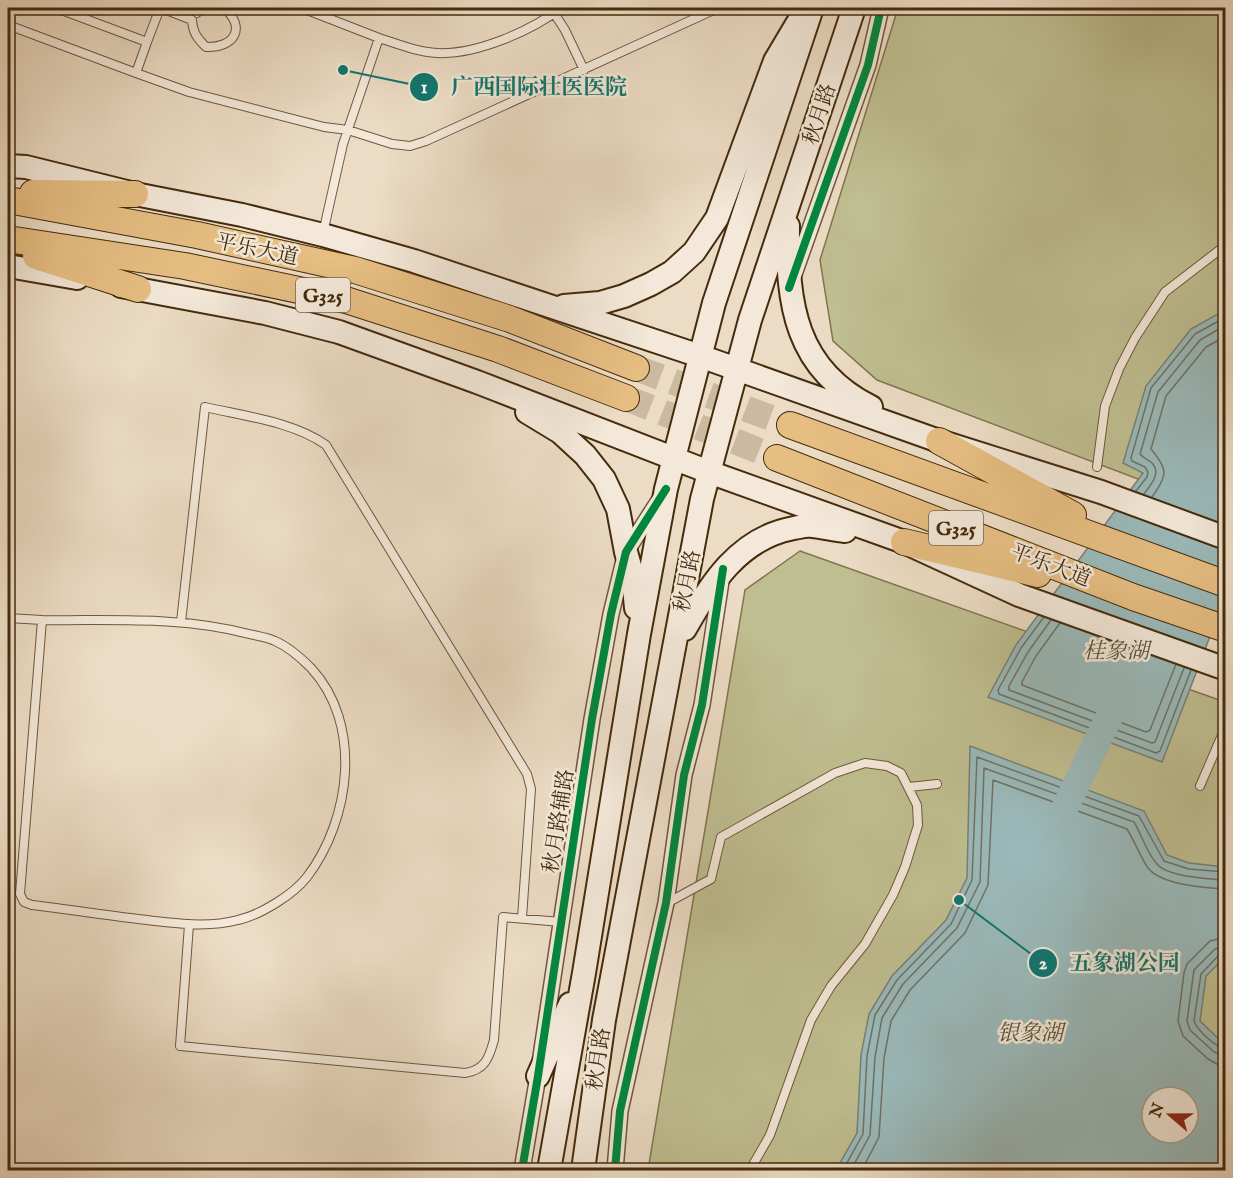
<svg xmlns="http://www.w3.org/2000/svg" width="1233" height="1178" font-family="'IM FELL English','Noto Serif SC',serif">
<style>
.green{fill:#bfbe90;stroke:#82744e;stroke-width:1.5;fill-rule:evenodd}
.water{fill:#9ababb;stroke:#788175;stroke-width:1.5;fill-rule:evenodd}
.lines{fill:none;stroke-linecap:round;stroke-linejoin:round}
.shore{stroke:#707264;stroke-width:1.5}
.river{stroke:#9ababb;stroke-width:27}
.trunk-tunnel{stroke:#cbb9a0;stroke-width:26;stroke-dasharray:26 13;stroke-linecap:butt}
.service-casing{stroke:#6f573a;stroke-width:10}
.minor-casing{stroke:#6f573a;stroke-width:18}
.secondary-casing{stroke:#452b0c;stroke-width:26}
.trunk-casing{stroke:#452b0c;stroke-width:28}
.service{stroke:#f3e8d9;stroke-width:8}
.minor{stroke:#f3e8d9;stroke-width:15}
.secondary{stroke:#f3e8d9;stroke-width:22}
.trunk{stroke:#e6be82;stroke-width:26}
.cycleway-casing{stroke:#f3e8d9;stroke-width:11}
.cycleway{stroke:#00873e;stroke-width:8}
.labels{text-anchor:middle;stroke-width:5;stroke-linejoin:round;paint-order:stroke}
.shield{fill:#f3e8d9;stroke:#79644a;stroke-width:1.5}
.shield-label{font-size:20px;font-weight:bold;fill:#452b0c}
.street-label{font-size:21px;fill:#452b0c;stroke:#f3e8d9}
.water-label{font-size:22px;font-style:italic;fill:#5a4f38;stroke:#f3e8d9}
.leader{fill:none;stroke:#0f766e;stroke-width:2}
.callout-dot{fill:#0f766e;stroke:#f3e8d9;stroke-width:2}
.mark-label{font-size:18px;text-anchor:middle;font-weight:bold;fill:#fff}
.callout-label{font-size:22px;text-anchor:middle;font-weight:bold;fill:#0f766e;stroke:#f3e8d9;stroke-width:5;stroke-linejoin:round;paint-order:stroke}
</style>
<rect width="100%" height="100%" fill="#ecdcc5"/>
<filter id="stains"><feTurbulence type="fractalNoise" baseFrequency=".00333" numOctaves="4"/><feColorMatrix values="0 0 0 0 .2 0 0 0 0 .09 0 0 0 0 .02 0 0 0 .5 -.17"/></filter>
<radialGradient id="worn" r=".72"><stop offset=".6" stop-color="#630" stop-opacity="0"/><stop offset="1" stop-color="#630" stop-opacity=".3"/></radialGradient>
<path class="green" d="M898 8H1225V512L877 380 833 341 820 260Z
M800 551 1225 702V1170H648L745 590ZM1152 1097H1188V1133H1152Z"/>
<path class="water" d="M1225 310V597L1162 762 988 697 1016 645 1143 473 1123 463 1146 386 1191 329Z
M970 746 1144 811 1167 855 1189 863 1225 867V957L1206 976 1200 1021 1225 1045V1170H836L857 1133 861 1055 869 1014 892 976 946 920 967 878ZM1152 1097H1188V1133H1152Z"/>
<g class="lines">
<path class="shore" d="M1136 491 1147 477 1148 472 1145 467 1132 461 1131 458 1151 388 1195 334 1226 317
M1144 494C1150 485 1162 474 1152 463 1148 459 1143 458 1140 454L1158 392 1200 340 1226 325
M1152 497C1168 475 1168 469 1151 449L1166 396 1206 347 1226 336
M1044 617 1021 648 998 690 999 694 1156 753 1160 751 1191 670
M1051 620 1028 652 1009 686V690L1152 743 1155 742 1184 668
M1060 623 1036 656 1022 682V685L1146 732 1150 730 1176 664
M1226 937 1210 941 1187 964 1184 973 1178 1021 1183 1036 1208 1059 1217 1064 1226 1065
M1226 946 1215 949 1194 970 1187 1021 1190 1030 1214 1052 1226 1056
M1226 953 1219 955 1201 974 1194 1021C1198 1031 1215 1047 1226 1049
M843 1170 863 1134 867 1056 875 1015 897 980 951 924 972 880 977 757 1139 816 1164 861 1189 869 1226 872
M851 1170 870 1135 875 1057 882 1018 903 984 957 928 980 882 984 768 1134 822C1142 835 1146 852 1157 864 1168 877 1209 879 1226 880
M862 1170 879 1137 884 1058 891 1021 910 990 965 933 988 885 993 780 1127 829C1135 842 1140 856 1148 868 1161 885 1205 888 1226 889"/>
<path class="river" d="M1060 818 1114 707"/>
<path class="trunk-tunnel" d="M636 368 790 425
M626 398 777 458"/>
<defs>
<path id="service" d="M56 8 147 42 160 8
M161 8 192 20C193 33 197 38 206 47 234 48 247 28 224 8
M302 8 379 38
M197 13 202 8
M554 13 565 30 584 70
M8 25 136 73
M147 42 136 73 189 92 324 127 348 130 392 144 410 146 426 141 718 8
M323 233 343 144 379 38C398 44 417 52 437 53 476 55 531 31 561 8
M1097 467 1105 406 1119 369 1135 338 1165 292 1226 245
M8 618 42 620
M42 620C111 621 181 616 249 634 257 636 267 637 275 641 289 647 300 657 311 668 363 724 351 819 307 877 293 895 260 915 238 920 204 929 165 922 130 918 98 914 65 909 32 905L24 902 20 894Z
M181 622 205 407C244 416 294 422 326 445L527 774 531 789 522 918
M1200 786 1226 726
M909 787 937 784
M667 903 711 879 721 837 835 773 865 763 887 766 901 773 917 805 918 825 905 867 893 895 865 944 831 986 811 1020 770 1135 750 1170
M189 925 180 1046 465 1073C485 1070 489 1058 494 1040L503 917 561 922"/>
<path id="minor" d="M793 277 868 65 881 8
M522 1170 538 1076 592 719 611 614 626 552 660 499
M615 1170 620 1111 666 903 684 775 702 705 722 575"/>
<path id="secondary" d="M8 166 26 167 135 194 242 215 323 235 414 261 700 356 939 441 1101 492 1226 538
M788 226C787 304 795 369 871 407
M8 266 77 278
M121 286 265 313 339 332 477 382 709 472 904 542 1019 595 1226 669
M564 306 600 303 624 296 651 284 672 272 694 252 717 218 775 61 797 24
M527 412 560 432 585 455 604 479 618 509 626 552 633 577 636 608
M685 629C710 584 739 538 794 528 800 527 806 525 812 526 823 527 834 530 845 531
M538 1076 570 1004
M549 1170 584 973 639 634 666 489 714 303 812 8
M583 1170 604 1020 702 499 750 320 854 8"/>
<path id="trunk" d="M33 193 135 194
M8 200 197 235 355 270 510 319 636 368
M8 239 185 266 346 300 498 349 626 398
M36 256 138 289
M790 425 1226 584
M939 441 1073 515
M777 458 1133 597 1226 629
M904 542 1038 574"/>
</defs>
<use href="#service" class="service-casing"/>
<use href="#minor" class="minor-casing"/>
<use href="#secondary" class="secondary-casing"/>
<use href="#trunk" class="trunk-casing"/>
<use href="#service" class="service"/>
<use href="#minor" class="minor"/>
<use href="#secondary" class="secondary"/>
<use href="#trunk" class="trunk"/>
<defs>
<path id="cycleway" d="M789 288 868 65 881 8
M522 1170 538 1076 592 719 611 614 626 552 666 489
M615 1170 620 1111 666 903 684 775 702 705 723 569"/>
</defs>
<use href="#cycleway" class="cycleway-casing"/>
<use href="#cycleway" class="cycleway"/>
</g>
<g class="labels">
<g class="shield">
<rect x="296" y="278" width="54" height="34" rx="4.5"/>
<rect x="929" y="511" width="54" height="34" rx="4.5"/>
</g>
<g class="shield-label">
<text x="323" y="302">G325</text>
<text x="956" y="535">G325</text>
</g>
<g class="street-label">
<text transform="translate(819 114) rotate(-72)" y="7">秋月路</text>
<text transform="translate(257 249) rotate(12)" y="7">平乐大道</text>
<text transform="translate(1051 565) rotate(21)" y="7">平乐大道</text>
<text transform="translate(687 581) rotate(-79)" y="7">秋月路</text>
<text transform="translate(558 821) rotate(-81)" y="7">秋月路辅路</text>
<text transform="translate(598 1059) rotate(-82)" y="7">秋月路</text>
</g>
<g class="water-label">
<text x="1116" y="658">桂象湖</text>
<text x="1030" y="1040">银象湖</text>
</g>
</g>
<path class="leader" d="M343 70L424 87M959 900L1043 963"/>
<g class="callout-dot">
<circle cx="343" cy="70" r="6"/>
<circle cx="959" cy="900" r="6"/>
<circle cx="424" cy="87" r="15"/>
<circle cx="1043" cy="963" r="15"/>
</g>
<g class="mark-label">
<text x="424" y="93">1</text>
<text x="1043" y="969">2</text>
</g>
<g class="callout-label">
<text x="539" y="94">广西国际壮医医院</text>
<text x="1125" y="970">五象湖公园</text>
</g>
<rect width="1233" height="1178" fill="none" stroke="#ecdcc5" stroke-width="30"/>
<rect x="9" y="9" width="1215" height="1160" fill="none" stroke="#452b0c" stroke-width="3"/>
<rect x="15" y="15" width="1203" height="1148" fill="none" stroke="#452b0c" stroke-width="1.5"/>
<g transform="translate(1170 1115) rotate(290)"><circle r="28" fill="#f3e8d9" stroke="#ad9c87" stroke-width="1.5"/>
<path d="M0-4.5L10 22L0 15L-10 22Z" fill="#8f2418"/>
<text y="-9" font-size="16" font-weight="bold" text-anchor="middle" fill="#452b0c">N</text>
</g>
<rect width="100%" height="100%" filter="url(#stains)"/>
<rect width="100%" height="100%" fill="url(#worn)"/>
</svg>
